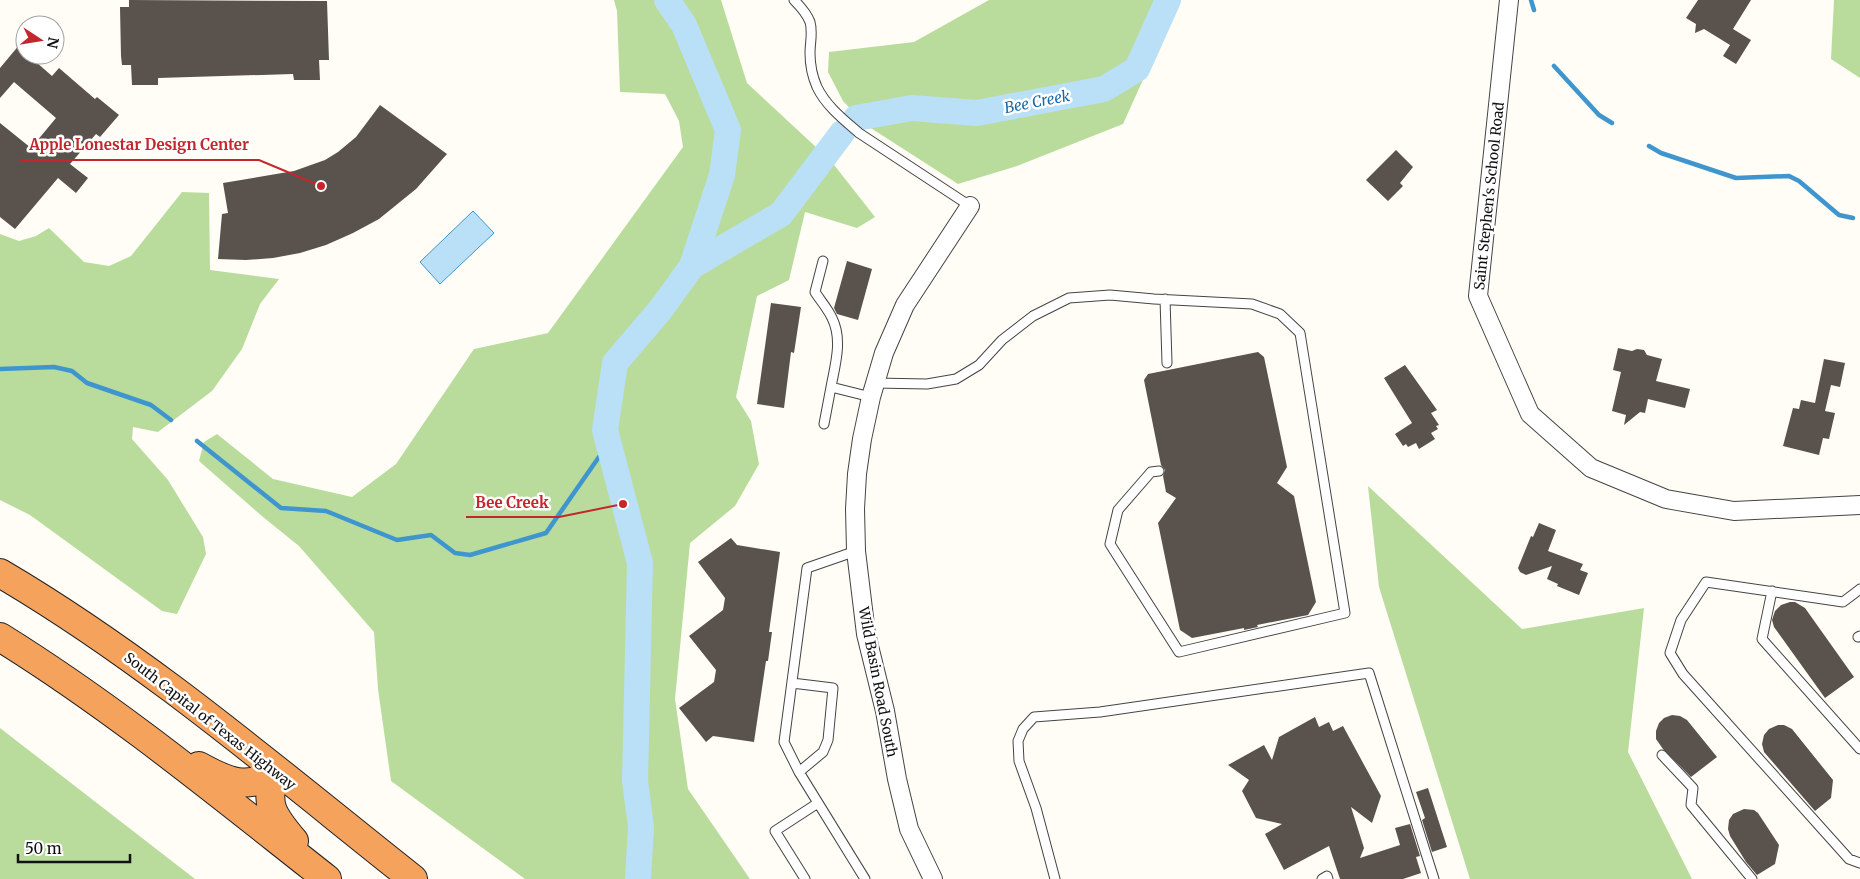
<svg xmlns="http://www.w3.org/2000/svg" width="1860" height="879" font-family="Merriweather,serif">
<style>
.forest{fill:#b9dc9c}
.water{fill:#b9e0f7;stroke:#3f96cf}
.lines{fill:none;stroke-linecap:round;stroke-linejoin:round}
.stream{stroke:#3f96cf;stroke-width:4.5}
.river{stroke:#b9e0f7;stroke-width:26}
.building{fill:#5a524d}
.lane-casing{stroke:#444;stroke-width:11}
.street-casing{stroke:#444;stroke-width:20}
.highway-casing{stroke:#222;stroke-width:30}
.lane{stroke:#fff;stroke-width:9}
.street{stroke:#fff;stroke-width:18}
.highway{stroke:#f5a25d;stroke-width:28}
.labels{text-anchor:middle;stroke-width:5;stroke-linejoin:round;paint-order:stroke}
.street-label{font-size:14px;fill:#111;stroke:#fff}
.water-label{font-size:15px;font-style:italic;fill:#1768a6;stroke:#fff}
.leader{fill:none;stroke:#c4262e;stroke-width:2}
.callout-dot{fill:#c4262e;stroke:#fff;stroke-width:2}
.callout-label{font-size:15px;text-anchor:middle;font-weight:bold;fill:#c4262e;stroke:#fff;stroke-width:5;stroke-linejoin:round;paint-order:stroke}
</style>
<rect width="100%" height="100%" fill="#fffdf5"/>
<path class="forest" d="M614 0H721L747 83 831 161 875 217 857 228 805 212 789 280 757 296 736 397 751 421 759 464 735 506 690 543 675 699 688 789 750 879H525L391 781 378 689 374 632 299 546 263 517 199 461 204 442 217 434 273 479 352 497 396 464 474 349 548 333 683 147 679 121 665 94 620 92 617 11Z
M989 0H1179L1123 124 1017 166 958 184 866 125 843 101 828 72 829 52 914 42Z
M1834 0H1860V78L1831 59Z
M182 192 209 193 210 270 279 279 260 304 242 349 212 391 158 432 133 427 132 439 168 480 203 537 206 554 177 614 162 611 30 515 0 500V234L19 241 36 236 49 228 84 262 109 266 131 256Z
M1368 486 1522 629 1644 608 1628 752 1692 879H1470L1379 587Z
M0 728 195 879H0Z"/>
<path class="water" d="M473 211 494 233 440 284 420 262Z"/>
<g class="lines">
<path class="stream" d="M1531 0 1534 10
M1554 66 1599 115 1612 123
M1649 146 1661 153 1736 178 1789 176 1799 181 1839 215 1853 218
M0 369 54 367 72 371 87 383 151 405 171 420
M197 441 281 508 326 511 397 540 431 535 455 553 470 555 546 533 608 444"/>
<path class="river" d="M667 0 684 25 728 130 722 175 692 266
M856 118 912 108 977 113 1104 89 1137 69 1168 0
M638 879 641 827 635 781 640 563 605 430 615 363 661 309 692 266 781 214 842 133"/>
</g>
<path class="building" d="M129 0 327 1 329 60H319L320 80H294L293 74 158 78V85H132L131 65H122L121 56 120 7H129Z
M1698 0H1751L1733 29 1751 40 1736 64 1723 56 1730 45 1704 29 1695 33 1696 24 1686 18Z
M25 38V55H28L52 76 59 68 95 99 97 97 119 115 100 137 96 134 70 164 88 178 76 193 58 178 15 229 0 217V123L31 148 56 118 14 82 0 98V68Z
M380 105 447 154 416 189 379 219 353 233 326 245 300 253 273 258 246 260 218 259 222 214 228 213 223 183 294 171 325 160 338 152 356 137Z
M1396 150 1413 167 1400 183 1403 186 1388 201 1366 180Z
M847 261 872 269 858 320 837 314 834 308Z
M771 303 801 307 794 353 791 352 784 408 757 404Z
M1618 348 1632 351 1637 349 1644 350 1647 355 1662 359 1656 381 1690 389 1685 408 1648 399 1645 413 1640 412 1624 425 1626 415 1612 411 1621 372 1613 370Z
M1258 352 1264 357 1287 467 1277 483 1294 496 1316 602 1308 615 1257 625 1258 627 1244 630V628L1192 638 1180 630 1158 523 1176 498 1166 492 1163 476 1165 470 1161 465 1144 380 1148 374Z
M1824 359 1845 363 1840 387 1831 385 1825 411 1835 413 1829 439 1823 438 1819 455 1783 446 1793 408 1799 409 1801 400 1815 403Z
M1405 365 1437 410 1431 413 1439 425 1436 426 1438 429 1431 433 1435 439 1419 449 1416 443 1408 447 1406 444 1403 446 1395 434 1412 423 1384 378Z
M1539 523 1556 530 1548 551 1583 564 1580 570 1588 573 1579 595 1557 586 1558 584 1547 579 1552 566 1526 575 1520 572 1518 568 1531 536 1533 537Z
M731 538 737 545 780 552 769 632H772L768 661H766L754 742 713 736 706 742 679 708 714 682 716 670 689 636 723 610 725 598 698 562Z
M1790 602H1795L1805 608 1854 677 1825 698 1774 627 1772 620 1775 611 1781 605Z
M1672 715 1680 716 1687 720 1717 757 1691 777 1663 749 1656 739V731L1659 723 1664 718Z
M1315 717 1319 727 1329 722 1333 731 1343 726 1381 796 1372 823 1351 807 1364 848 1360 858 1400 845 1395 828 1410 824 1420 856 1416 857 1421 873 1403 879H1340L1329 846 1284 870 1265 834 1282 824 1256 818 1242 791 1249 780 1228 765 1264 745 1272 760 1279 737Z
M1778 725H1784L1792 729 1833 780 1831 798 1815 811 1764 752 1762 744 1764 735 1769 729Z
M1428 788 1447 847 1432 852 1422 820 1425 818 1416 792Z
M1744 809 1754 810 1758 813 1779 845 1775 864 1757 875 1746 862 1730 836 1728 829 1729 820 1733 814Z"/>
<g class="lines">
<defs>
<path id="lane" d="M794 0C800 6 807 14 810 22 813 32 810 43 810 53 810 64 813 78 817 87 826 106 844 120 859 133L970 206
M823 261 815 292C820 300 828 309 832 318 843 340 835 365 831 387
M1165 299 1167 363
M875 383 927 384 956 379 979 365 1002 340 1033 316 1069 298 1110 295 1154 299 1252 304 1280 314 1300 333 1345 613 1179 652 1110 544 1118 510 1151 472 1159 471
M824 424 831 387 871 397
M856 551 807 568 784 742 799 772 865 879
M1860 589 1843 602 1706 582 1681 620 1670 653 1683 674 1849 859 1860 863
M1772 591 1762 639 1860 749
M1858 637 1860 636
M792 683 833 688 828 740 823 752 799 772
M1662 755 1693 788 1691 805 1752 879
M805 879 775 831 818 803
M1055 879 1036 808 1019 761 1018 741 1023 729 1034 717 1100 712 1369 673 1434 879
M1322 879 1327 876 1328 879"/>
<path id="street" d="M1509 0 1478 296 1530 414 1591 468 1666 499 1734 511 1860 505
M933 879 909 829 897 779 885 711 866 634 856 551 855 509 857 474 862 439 871 397 884 353 905 305 970 206"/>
<path id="highway" d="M0 573C148 660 279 773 413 879
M0 637C116 709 220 795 327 879
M199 766C226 781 249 792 276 771
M276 771C263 804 273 816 294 841"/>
</defs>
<use href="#lane" class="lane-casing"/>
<use href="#street" class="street-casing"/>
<use href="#highway" class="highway-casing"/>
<use href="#lane" class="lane"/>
<use href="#street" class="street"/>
<use href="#highway" class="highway"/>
</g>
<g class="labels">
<g class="street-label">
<text transform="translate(1489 196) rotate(-84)" y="5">Saint Stephen's School Road</text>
<text transform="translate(878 682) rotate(79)" y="5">Wild Basin Road South</text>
<text transform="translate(210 721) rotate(38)" y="5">South Capital of Texas Highway</text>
</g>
<g class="water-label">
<text transform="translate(1037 102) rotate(-11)" y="5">Bee Creek</text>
</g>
</g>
<path class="leader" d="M321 186L259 160H19M623 504L559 517H466"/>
<g class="callout-dot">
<circle cx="321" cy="186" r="5"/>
<circle cx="623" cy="504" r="5"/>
</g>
<g class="callout-label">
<text x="139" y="150">Apple Lonestar Design Center</text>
<text x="512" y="508">Bee Creek</text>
</g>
<g transform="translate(40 40) rotate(102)"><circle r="24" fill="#ffffff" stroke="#a0a0a0"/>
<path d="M0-4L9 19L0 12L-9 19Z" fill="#c4262e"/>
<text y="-8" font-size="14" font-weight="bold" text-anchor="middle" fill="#111111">N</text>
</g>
<path d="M18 854v8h112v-8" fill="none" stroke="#111111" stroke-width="2.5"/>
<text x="25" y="854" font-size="15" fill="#111111" stroke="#ffffff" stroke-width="4" paint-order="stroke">50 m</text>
</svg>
